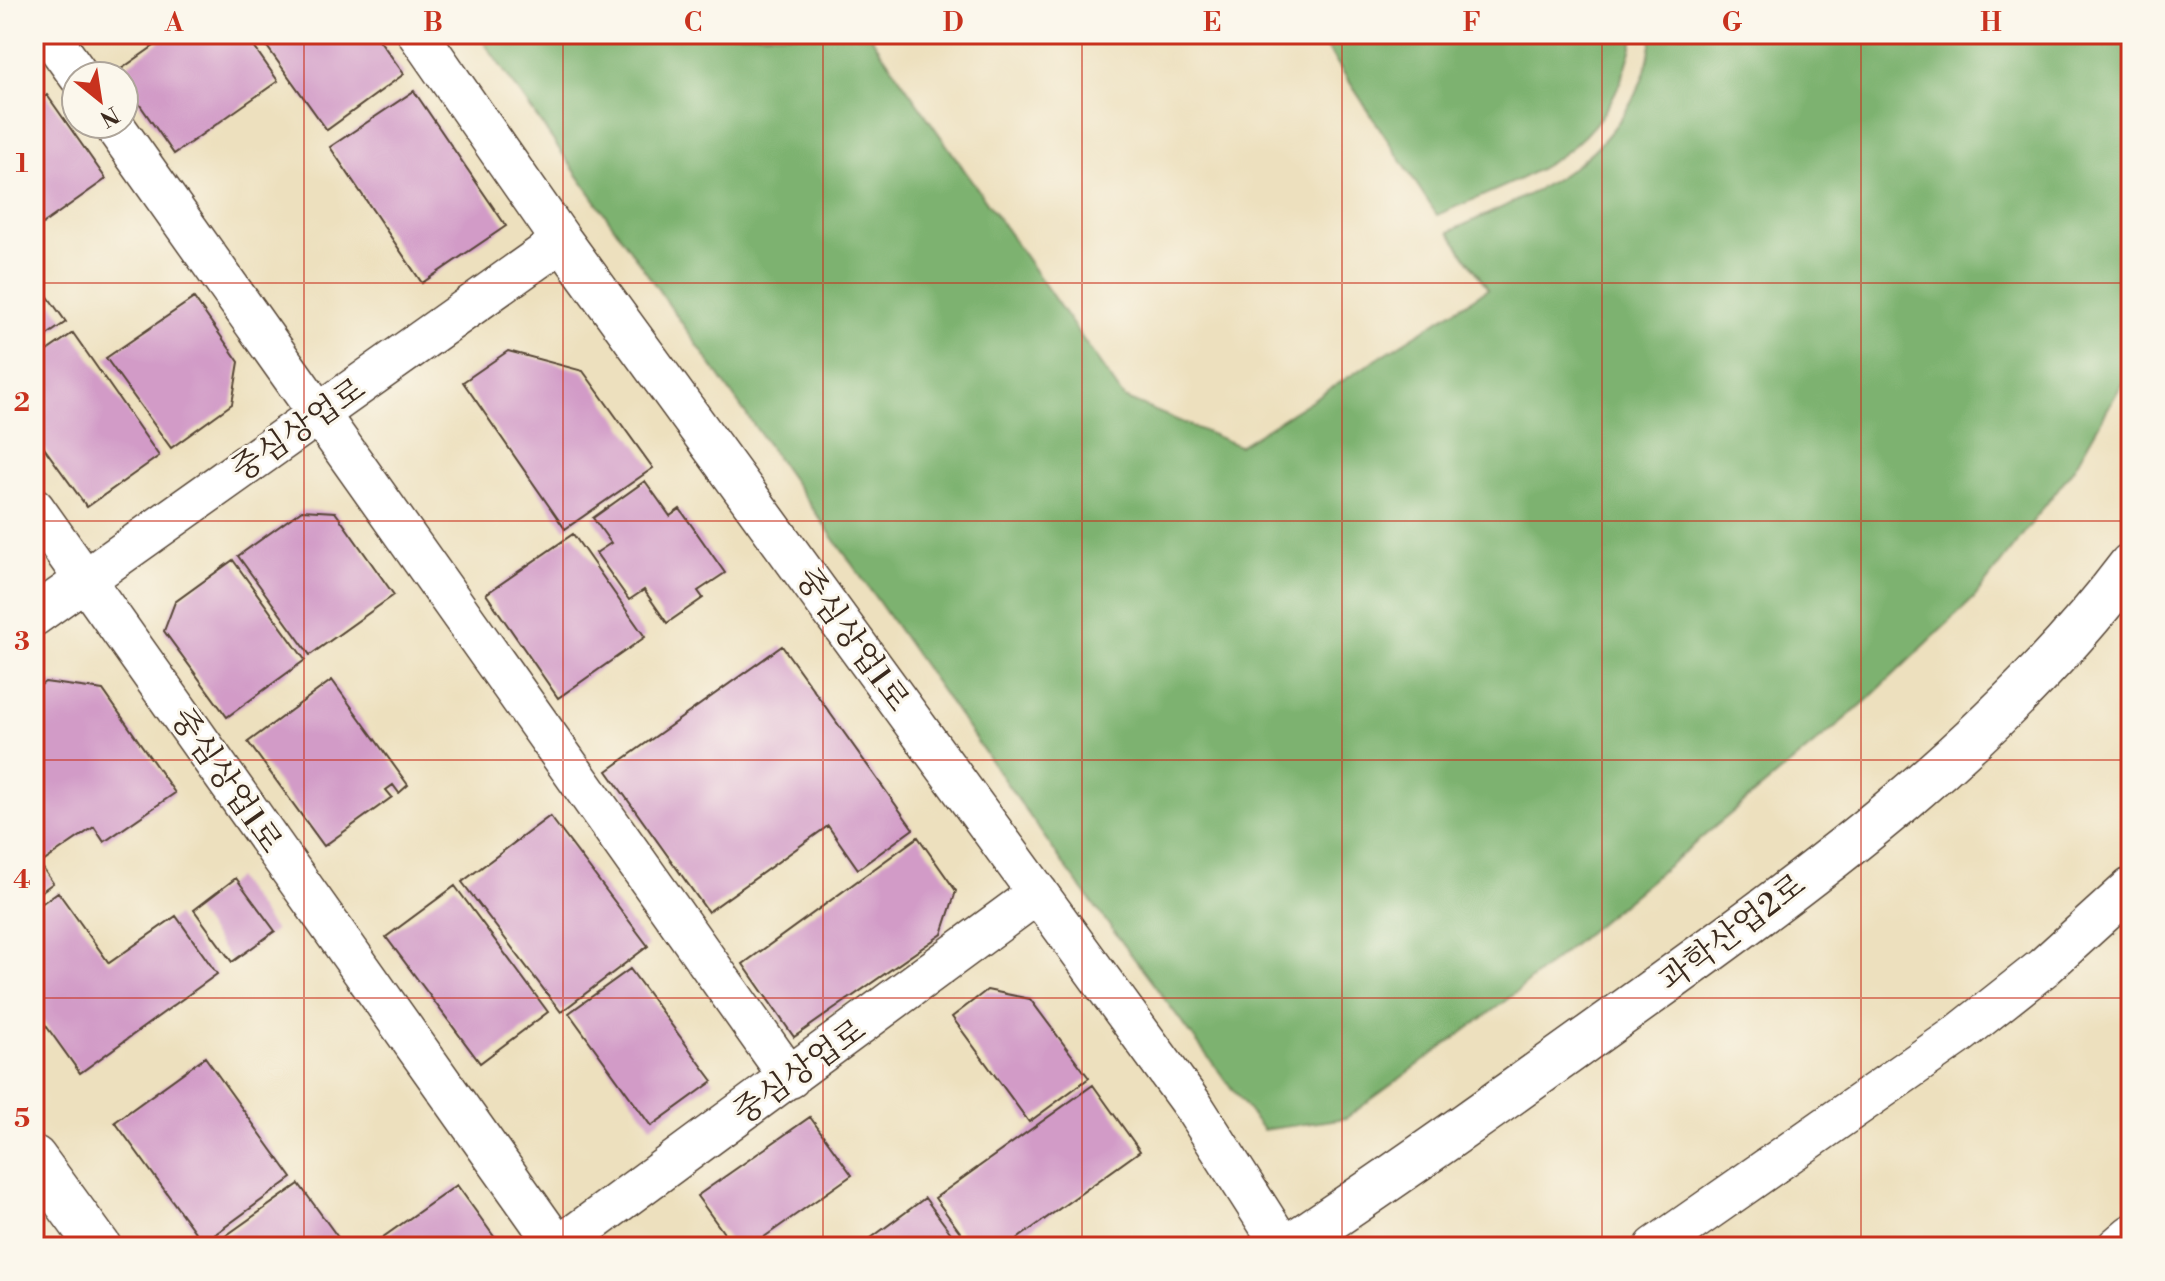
<svg xmlns="http://www.w3.org/2000/svg" width="2165" height="1281" font-family="'Libre Bodoni','Noto Serif KR',serif">
<style>
.forest{fill:#7db26f;stroke:#5c6e46;stroke-width:2}
.building{fill:#d29bc7}
.lines{fill:none;stroke-linecap:round;stroke-linejoin:round}
.minor-casing{stroke:#564536;stroke-width:43}
.tertiary-casing{stroke:#564536;stroke-width:47}
.minor{stroke:#fff;stroke-width:40}
.tertiary{stroke:#fff;stroke-width:44}
.grid{fill:none;stroke:#c8321e;stroke-width:2;stroke-opacity:0.55}
.labels{text-anchor:middle;stroke-width:6;stroke-linejoin:round;paint-order:stroke}
.street-label{font-size:32px;fill:#3b2a1e;stroke:#fbf7ec}
.neatline{fill:none;stroke:#c8321e;stroke-width:3}
.grid-label{font-size:26px;text-anchor:middle;font-weight:bold;fill:#c8321e}
</style>
<rect width="100%" height="100%" fill="#fbf7ec"/>
<filter id="ink" filterUnits="userSpaceOnUse"><feTurbulence type="fractalNoise" baseFrequency=".0125" numOctaves="2"/><feDisplacementMap in="SourceGraphic" scale="16" xChannelSelector="R" yChannelSelector="G"/><feConvolveMatrix kernelMatrix="1 2 1 2 8 2 1 2 1" color-interpolation-filters="sRGB"/></filter>
<filter id="wash" filterUnits="userSpaceOnUse"><feTurbulence type="fractalNoise" baseFrequency=".006" numOctaves="4" result="noise"/><feDisplacementMap in="SourceGraphic" scale="32" xChannelSelector="R" yChannelSelector="G"/><feGaussianBlur stdDeviation="1.8" result="paint"/><feColorMatrix in="noise" values="0 0 0 0 0 0 0 0 0 0 0 0 0 0 0 0 0 1.4 0 .05"/><feComposite in="paint" operator="in"/></filter>
<g filter="url(#wash)">
<rect width="100%" height="100%" fill="#ede0be"/>
<path class="forest" d="M478 34H869L1124 398 1239 446 1488 289 1449 232C1529 194 1603 170 1641 82 1648 67 1650 49 1653 34H2131V368L2074 468 1974 598 1865 702 1504 1002 1346 1118 1263 1130 1067 869Z
M1318 34H1635C1610 153 1537 172 1437 215Z"/>
<g id="blocks">
<path class="building" d="M171 34H245L278 81 174 154 124 82V76L117 72Z
M258 34H375L404 74 327 130Z
M414 91 506 226 422 283 330 147Z
M47 95 106 179 34 230V105Z
M34 277 66 322 34 344Z
M194 298 239 362 232 404 171 448 106 358Z
M73 333 159 456 87 507 34 434V360Z
M508 351 583 371 653 468 565 529 463 382Z
M645 481 670 516 680 509 725 573 698 591 703 598 667 623 644 590 629 600 596 553 611 543 593 518Z
M302 510 335 512 394 595 310 655 238 556Z
M573 534 645 637 558 698 486 594Z
M233 560 305 660 227 717 164 631 175 602Z
M782 646 913 829 858 869 828 826 708 912 607 771Z
M332 680 408 785 399 793 393 785 386 790 392 797 324 846 248 742Z
M45 682 103 690 175 793 104 842 94 827 40 864 53 883 34 897V690Z
M550 816 648 946 561 1012 462 882Z
M918 837 956 891 942 934 794 1037 743 964Z
M236 878 275 931 232 962 194 910Z
M455 886 548 1012 480 1063 386 937Z
M58 892 109 963 176 916 217 974 80 1073 34 1009V909Z
M630 969 713 1081 651 1126 569 1013Z
M987 990 1030 999 1089 1078 1029 1122 952 1017Z
M205 1057 292 1178 203 1243 115 1122Z
M1093 1085 1140 1151 1006 1247H971L935 1198Z
M810 1117 852 1175 750 1247H734L697 1196Z
M299 1184 345 1247H210Z
M457 1185 500 1245 369 1247Z
M925 1198 961 1247H859Z"/>
</g>
</g>
<g filter="url(#ink)">
<use href="#blocks" fill-opacity="0" stroke="#564536" stroke-width="2"/>
<g class="lines">
<defs>
<path id="minor" d="M49 34 79 76
M418 34 562 241 1193 1106 1283 1247
M113 124 790 1078
M34 508 558 1247
M34 616 562 241
M558 1247 1038 893
M1655 1247 1958 1035 2044 967 2131 888
M2117 1247 2131 1235"/>
<path id="tertiary" d="M34 1158 99 1247
M1288 1247C1409 1167 1527 1082 1645 997 1821 870 1999 740 2131 565"/>
</defs>
<use href="#minor" class="minor-casing"/>
<use href="#tertiary" class="tertiary-casing"/>
<use href="#minor" class="minor"/>
<use href="#tertiary" class="tertiary"/>
</g>
</g>
<path class="grid" d="M304 34V1247M563 34V1247M823 34V1247M1082 34V1247M1342 34V1247M1602 34V1247M1861 34V1247M34 283H2131M34 521H2131M34 760H2131M34 998H2131"/>
<g class="labels">
<g class="street-label">
<text transform="translate(298 429) rotate(-35)" y="11">중심상업로</text>
<text transform="translate(853 639) rotate(54)" y="11">중심상업1로</text>
<text transform="translate(227 780) rotate(55)" y="11">중심상업1로</text>
<text transform="translate(1732 932) rotate(-37)" y="11">과학산업2로</text>
<text transform="translate(799 1071) rotate(-36)" y="11">중심상업로</text>
</g>
</g>
<rect width="2165" height="1281" fill="none" stroke="#fbf7ec" stroke-width="88"/>
<g transform="translate(100 100) rotate(150)"><circle r="38" fill="#fbf7ec" stroke="#aea59a" stroke-width="2"/>
<path d="M0-6L14 30L0 20L-14 30Z" fill="#c8321e"/>
<text y="-12" font-size="22" font-weight="bold" text-anchor="middle" fill="#3b2a1e">N</text>
</g>
<rect x="44" y="44" width="2077" height="1193" class="neatline"/>
<g class="grid-label">
<text x="174" y="31">A</text>
<text x="433" y="31">B</text>
<text x="693" y="31">C</text>
<text x="953" y="31">D</text>
<text x="1212" y="31">E</text>
<text x="1472" y="31">F</text>
<text x="1732" y="31">G</text>
<text x="1991" y="31">H</text>
<text x="22" y="172">1</text>
<text x="22" y="411">2</text>
<text x="22" y="650">3</text>
<text x="22" y="888">4</text>
<text x="22" y="1127">5</text>
</g>
</svg>
